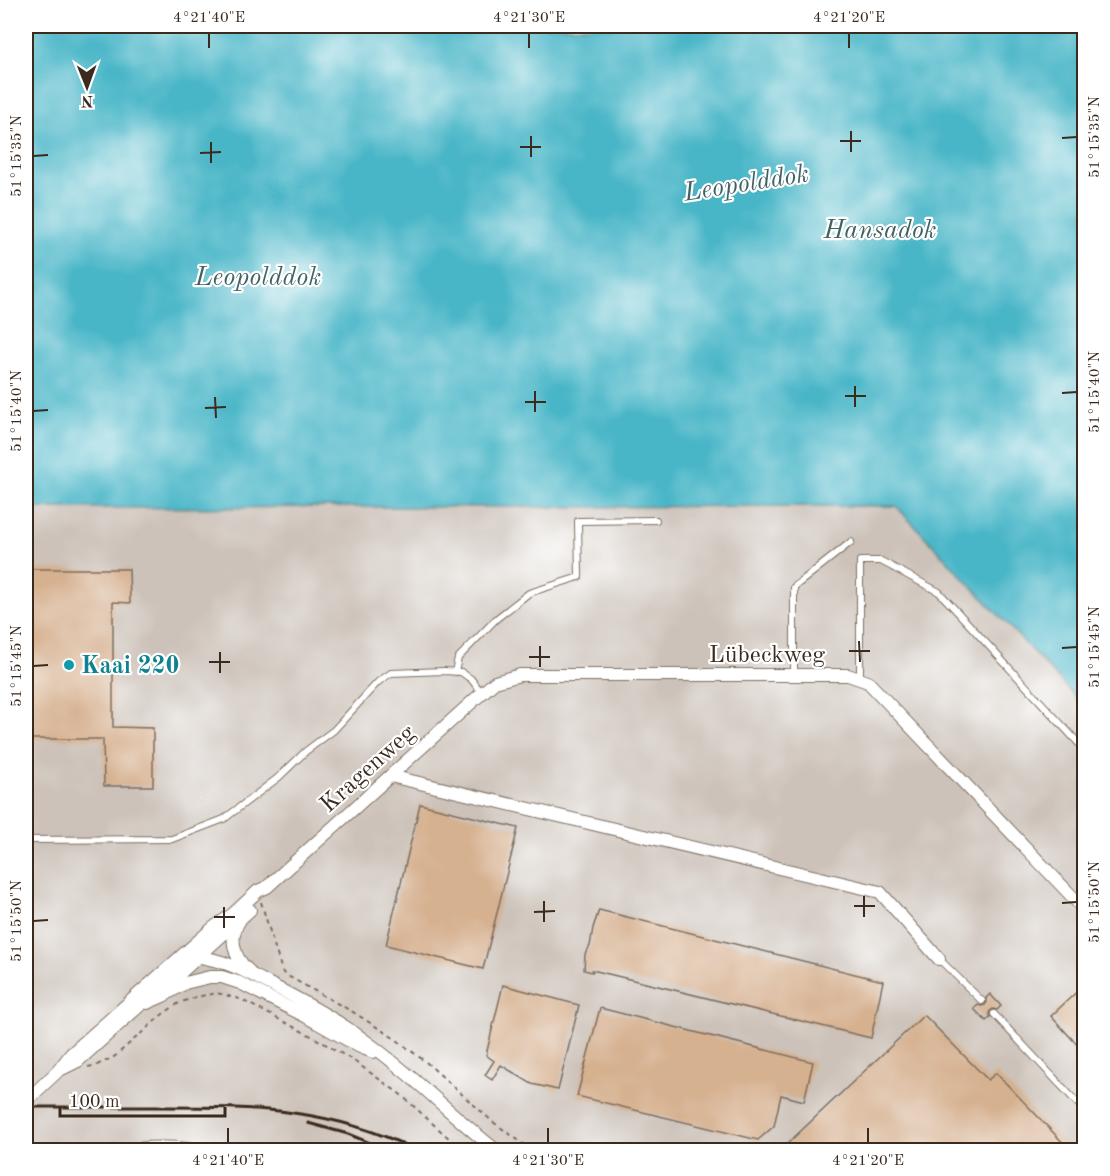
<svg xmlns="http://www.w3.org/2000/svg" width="1110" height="1176" font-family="'Old Standard TT',serif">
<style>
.industrial{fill:#ccc2b9}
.water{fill:#4ab6c7;stroke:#427072;stroke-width:1.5}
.building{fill:#d6b190}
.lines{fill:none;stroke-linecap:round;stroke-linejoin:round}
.service-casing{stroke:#7c6e60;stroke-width:8}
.minor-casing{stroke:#7c6e60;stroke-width:14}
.path{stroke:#7c6e60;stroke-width:2;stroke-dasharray:4.5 4.5;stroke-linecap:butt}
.service{stroke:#fff;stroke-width:6}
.minor{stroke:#fff;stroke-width:12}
.rail{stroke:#3b2a1e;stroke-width:3}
.ticks{fill:none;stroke:#3b2a1e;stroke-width:2}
.culture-dot{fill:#0f9aa8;stroke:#fff;stroke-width:2}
.labels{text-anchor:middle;stroke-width:4.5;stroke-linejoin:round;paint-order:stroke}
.street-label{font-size:24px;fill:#3b2a1e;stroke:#fff}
.culture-label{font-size:24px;font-weight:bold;fill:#0d838f;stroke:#fff;text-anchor:start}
.water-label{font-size:26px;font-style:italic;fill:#416262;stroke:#fff}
.neatline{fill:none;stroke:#3b2a1e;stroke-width:2}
.ticks-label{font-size:15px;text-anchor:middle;fill:#3b2a1e}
</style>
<rect width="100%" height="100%" fill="#fff"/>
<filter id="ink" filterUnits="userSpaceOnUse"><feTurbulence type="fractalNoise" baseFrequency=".0167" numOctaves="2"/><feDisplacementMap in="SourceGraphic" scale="12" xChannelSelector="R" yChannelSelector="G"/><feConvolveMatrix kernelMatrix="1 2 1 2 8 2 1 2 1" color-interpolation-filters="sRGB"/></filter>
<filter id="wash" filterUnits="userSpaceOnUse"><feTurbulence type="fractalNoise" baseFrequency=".008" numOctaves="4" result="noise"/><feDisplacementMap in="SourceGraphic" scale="24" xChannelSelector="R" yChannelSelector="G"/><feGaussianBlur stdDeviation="1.35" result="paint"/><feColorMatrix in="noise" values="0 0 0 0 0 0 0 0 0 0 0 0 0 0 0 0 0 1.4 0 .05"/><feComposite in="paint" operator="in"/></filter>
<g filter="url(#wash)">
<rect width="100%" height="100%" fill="#f4edda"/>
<path class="industrial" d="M896 506 1084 706V1150H26V508Z"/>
<path class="water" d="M26 26H1084V706L896 506 26 508Z"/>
<g id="blocks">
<path class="building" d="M26 569H129L130 603 113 602V727L153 728V786H104L103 739H26Z
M420 804 518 828 483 969 386 945Z
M599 910 883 981 871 1038 592 970V972L584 970 585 954 590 946 593 928Z
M503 985 579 1005 558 1090 532 1084 501 1065 492 1080 485 1075 494 1061 486 1055Z
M1084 985V1052L1051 1016Z
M990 994 1001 1006 997 1010 993 1009 990 1011 989 1013 990 1017 986 1021 974 1009 978 1005 981 1006 985 1005 987 1002 986 998Z
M600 1008 813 1062 804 1101 781 1095 774 1126 758 1140 577 1096Z
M924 1015 988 1080 996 1073 1070 1150H793L787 1144Z"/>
</g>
</g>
<g filter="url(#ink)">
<use href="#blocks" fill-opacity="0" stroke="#7c6e60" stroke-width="1.5"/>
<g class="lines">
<defs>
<path id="service" d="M455 672 458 658 496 619 529 593 579 577 578 521 656 520
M794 674V587L851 542
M860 679V561H881L939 592 1084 749
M26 840 172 839 224 819 279 777 306 751 334 730 378 682 391 673 444 671 461 672 471 679 482 693
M939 959 982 1001
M994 1014 1084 1110
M106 1150C140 1144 176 1141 209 1150"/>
<path id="minor" d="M390 776 880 892 939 959
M240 920C228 937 234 959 249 971
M179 961C186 957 196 956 205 958 230 962 254 976 277 988 308 1004 339 1021 367 1042 413 1075 452 1116 496 1150
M147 1003 163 996 185 983 210 977H222L240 983 307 1017 360 1047 373 1052
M62 1069 78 1061 157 990 177 976 198 957 250 910
M26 1101 58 1071 71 1054 213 928 233 914 258 891 267 887 482 693 495 682 520 675H848L868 682 1084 909"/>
</defs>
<use href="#service" class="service-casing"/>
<use href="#minor" class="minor-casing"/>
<path class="path" d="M261 902 282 971 284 974 353 1012 397 1040 427 1063 493 1122 532 1150
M88 1067 97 1065 114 1057 163 1014 179 1003 196 997 217 993 240 999 315 1038 354 1061 400 1094 462 1150"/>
<use href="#service" class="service"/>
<use href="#minor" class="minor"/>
<path class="rail" d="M26 1107C71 1107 117 1107 163 1107 256 1107 330 1108 416 1150
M308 1123 348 1134 387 1150"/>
</g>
</g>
<path class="ticks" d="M209 33V48M529 33V48M849 33V48M851 131V152M531 136V157M1062 138 1077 137M840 141H861M211 142V163M520 147H541M200 153 221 152M33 156 48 155M855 386V407M535 391V412M1062 393 1077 392M845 396H866M215 397 216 418M525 402H546M205 408 226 407M33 411 48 410M859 641 860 662M540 646V667M1062 648 1077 647M849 651H870M220 652V673M529 657H550M209 662H230M33 666 48 665M864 896V917M544 901V922M1062 903 1077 902M854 906H875M224 907V928M534 912 555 911M214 917H235M33 921 48 920M228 1128V1143M548 1128V1143M868 1128V1143"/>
<circle class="culture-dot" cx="69" cy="665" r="6"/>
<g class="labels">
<g class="street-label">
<text x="767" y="662">Lübeckweg</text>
<text transform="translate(367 768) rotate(-42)" y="8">Kragenweg</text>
</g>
<g class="culture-label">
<text x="81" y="673">Kaai 220</text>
</g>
<g class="water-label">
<text transform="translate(746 182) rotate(-9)" y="9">Leopolddok</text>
<text x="880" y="238">Hansadok</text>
<text x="258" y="285">Leopolddok</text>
</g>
</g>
<rect width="1110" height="1176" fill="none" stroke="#fff" stroke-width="66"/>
<g transform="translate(87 87) rotate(179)" stroke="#ffffff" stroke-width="4.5" paint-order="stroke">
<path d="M0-4.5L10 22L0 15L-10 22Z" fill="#3b2a1e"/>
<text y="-9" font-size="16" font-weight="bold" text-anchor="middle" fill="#3b2a1e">N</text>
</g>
<path d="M60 1107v9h165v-9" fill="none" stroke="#3b2a1e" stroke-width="3"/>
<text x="69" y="1107" font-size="18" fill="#3b2a1e" stroke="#ffffff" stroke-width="4.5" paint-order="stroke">100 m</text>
<rect x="33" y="33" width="1044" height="1110" class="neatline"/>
<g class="ticks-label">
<text x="209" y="22">4°21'40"E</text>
<text x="529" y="22">4°21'30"E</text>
<text x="849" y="22">4°21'20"E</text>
<text transform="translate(1094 137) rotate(-90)" y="5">51°15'35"N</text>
<text transform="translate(16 156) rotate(-90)" y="5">51°15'35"N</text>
<text transform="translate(1094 392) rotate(-90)" y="5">51°15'40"N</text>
<text transform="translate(16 411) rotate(-90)" y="5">51°15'40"N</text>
<text transform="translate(1094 647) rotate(-90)" y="5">51°15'45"N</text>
<text transform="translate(16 666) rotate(-90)" y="5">51°15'45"N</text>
<text transform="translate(1094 902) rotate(-90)" y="5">51°15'50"N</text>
<text transform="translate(16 921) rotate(-90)" y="5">51°15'50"N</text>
<text x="228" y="1165">4°21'40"E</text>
<text x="548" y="1165">4°21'30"E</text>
<text x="868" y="1165">4°21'20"E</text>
</g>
</svg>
